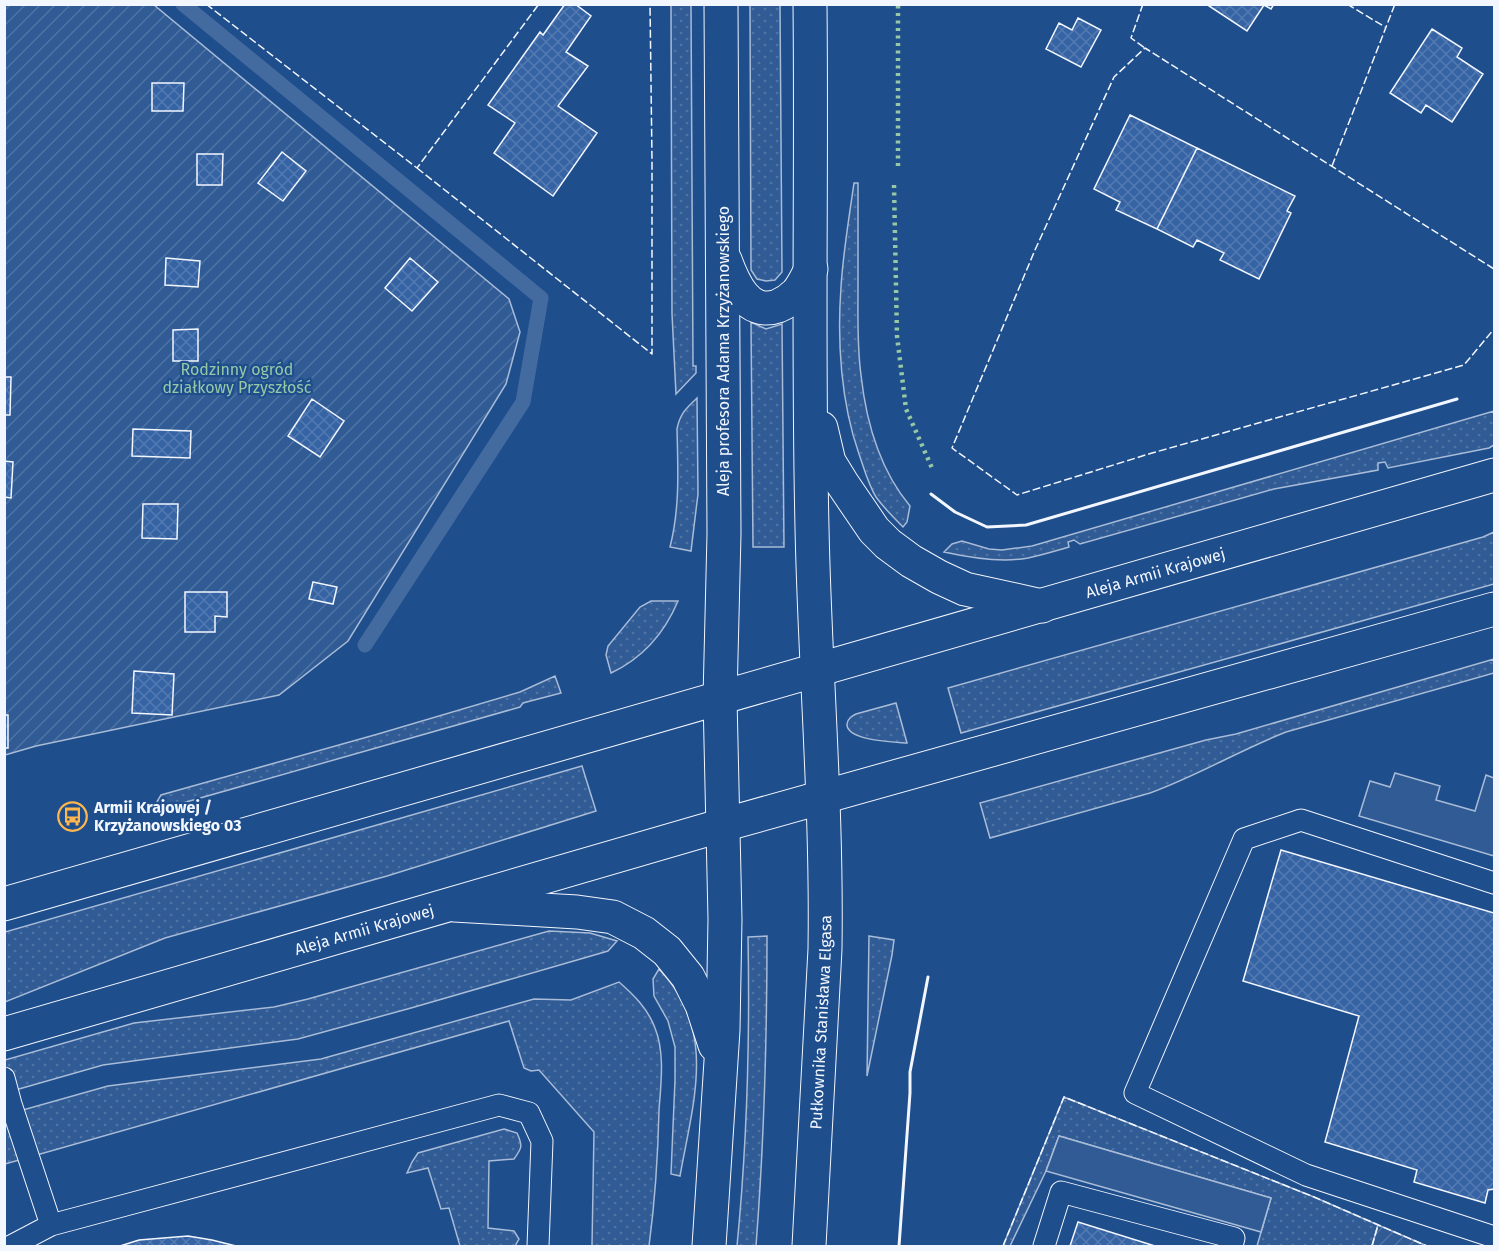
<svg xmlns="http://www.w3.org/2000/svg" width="1499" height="1251" font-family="'Fira Sans',sans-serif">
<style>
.grass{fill:url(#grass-dots);stroke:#a8bbd7;stroke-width:1.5}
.garden{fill:url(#garden-furrows);stroke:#a8bbd7;stroke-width:1.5}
.built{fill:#305b95;stroke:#a8bbd7;stroke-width:1.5}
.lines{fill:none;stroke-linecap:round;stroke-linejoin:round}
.stream{stroke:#446ba0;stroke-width:15}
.building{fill:url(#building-cross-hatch);stroke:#f2f6ff;stroke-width:1.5}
.service-casing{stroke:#f2f6ff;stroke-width:23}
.tertiary-casing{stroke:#f2f6ff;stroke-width:35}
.primary-casing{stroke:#f2f6ff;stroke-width:35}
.service{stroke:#1f4e8c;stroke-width:21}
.tertiary{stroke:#1f4e8c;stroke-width:33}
.primary{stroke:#1f4e8c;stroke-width:33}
.hedge{stroke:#97c8a6;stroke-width:4.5;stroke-dasharray:3 4.5;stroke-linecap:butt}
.fence{stroke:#f2f6ff;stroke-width:1.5;stroke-dasharray:8 3;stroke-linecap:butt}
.wall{stroke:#f2f6ff;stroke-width:3}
.labels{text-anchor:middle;stroke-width:4.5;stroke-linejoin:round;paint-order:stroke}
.street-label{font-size:16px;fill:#f2f6ff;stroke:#1f4e8c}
.park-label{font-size:16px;fill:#97c8a6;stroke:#1f4e8c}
.poi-label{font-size:16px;font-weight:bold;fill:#f2f6ff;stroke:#1f4e8c;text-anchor:start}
</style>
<defs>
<pattern id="grass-dots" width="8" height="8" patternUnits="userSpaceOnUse" patternTransform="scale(1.5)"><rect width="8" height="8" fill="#305b95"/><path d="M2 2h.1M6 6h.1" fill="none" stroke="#4e73a5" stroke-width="1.8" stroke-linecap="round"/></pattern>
<pattern id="garden-furrows" width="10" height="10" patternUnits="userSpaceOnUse" patternTransform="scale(1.5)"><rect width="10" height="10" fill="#305b95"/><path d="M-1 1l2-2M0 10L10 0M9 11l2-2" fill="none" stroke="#4e73a5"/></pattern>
<pattern id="building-cross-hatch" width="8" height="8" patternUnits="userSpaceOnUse" patternTransform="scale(1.5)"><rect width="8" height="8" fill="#3563a3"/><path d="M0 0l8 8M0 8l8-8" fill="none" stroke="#537ab1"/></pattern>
</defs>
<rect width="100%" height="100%" fill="#1f4e8c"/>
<path class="grass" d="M671 5H691L693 366H696V373L676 394 672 314Z
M750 5H780L782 272 775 280 766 281 757 279 751 270Z
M854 183H858C858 218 858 253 858 288 858 317 857 347 861 375 866 421 880 470 910 506L907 522 903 527C894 518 884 508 876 497 868 484 864 468 859 454 841 403 837 342 841 287 843 253 849 218 854 183Z
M751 322 766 329 782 324 784 547H753Z
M697 398 698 494 691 551 670 547C680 508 678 469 677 429 680 413 686 409 697 398Z
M1494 411V445L1489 448 1388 468 1385 462 1378 463V470L1274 489 1080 544 1074 540 1068 542 1069 547C1055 551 1042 555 1028 558 1001 563 971 558 944 552L952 544 962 541 989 549 1002 550 1032 546Z
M1494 532V584L961 733 948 688 1483 537Z
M651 601H678C665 632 643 658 611 673L606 655 608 646 640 607Z
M1494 659V673L1286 732C1240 750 1197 776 1150 793L990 838 980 803 1206 740 1236 734Z
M555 676 561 693 523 703 520 707 151 812 161 795 378 734 520 692Z
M896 703 907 743C895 742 846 741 847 724 848 718 852 716 856 714Z
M582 766 596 811 387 876 165 938 5 1002V932Z
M549 931 590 933 617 941 608 951 411 1008 298 1039 103 1065 5 1093V1060L134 1023 274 1007 308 999Z
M767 936C767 1040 764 1143 756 1246H737C747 1144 750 1040 748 937Z
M869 936 894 940 892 955 867 1076Z
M659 969C718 1030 693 1102 680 1176L671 1174 675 1080V1047L668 1021 654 996 653 979Z
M619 982C634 995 648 1009 655 1028 665 1053 661 1083 659 1110 658 1155 655 1201 649 1246H592L594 1132 539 1070 531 1071 524 1068 509 1021 5 1164V1115L108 1086 321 1059 534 999 571 1000Z
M1064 1097 1314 1197 1378 1225 1372 1246H1257L1271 1198 1059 1136 1046 1171 1010 1246H1003Z
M504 1129 517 1133C523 1146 522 1148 514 1159L489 1161 488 1228 514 1231 519 1239 515 1246H460L449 1208 441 1209 428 1168 407 1173 412 1162 418 1153Z"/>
<path class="garden" d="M5 5H154L509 299 520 332 506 384 348 641 279 695 36 746 5 755Z
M1378 1225 1427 1246H1372Z"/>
<path class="built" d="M1395 773 1440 786 1436 800 1475 811 1486 775 1494 778V856L1359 816 1370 781 1390 787Z
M1059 1136 1271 1198 1261 1232 1046 1171Z"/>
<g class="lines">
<path class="stream" d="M183 4 541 298 523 402 365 645"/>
</g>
<path class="building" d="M565 4H575L591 16 566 52 588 66 558 106 597 133 553 196 494 153 515 123 488 105 540 32 543 35Z
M1206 4H1274L1271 9 1264 5 1247 31Z
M1078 18 1101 30 1081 67 1046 49 1059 23 1072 30Z
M1432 29 1462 48 1457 57 1483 74 1452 122 1426 105 1421 113 1390 93Z
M152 83H184L183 111H152Z
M1130 115 1197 148 1157 229 1116 210 1120 202 1094 189Z
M1197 148 1295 196 1287 211 1291 213 1259 279 1220 260 1224 253 1197 240 1193 247 1157 229Z
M282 152 306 171 283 201 258 183Z
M197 154H223L222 185H197Z
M166 258 200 261 198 287 165 285Z
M410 258 438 282 412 311 385 288Z
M198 329V361H173V330Z
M4 377H11L10 415H4Z
M312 399 344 421 320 457 288 436Z
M133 429 191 431 190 458 132 456Z
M4 461 13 462 11 498 4 497Z
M143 504H178L177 539 142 538Z
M313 582 337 587 333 604 309 599Z
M185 592H227V617L215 616V632H185Z
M134 671 174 674 172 715 132 713Z
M4 715H8V748H4Z
M1281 850 1494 913V1189L1488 1190 1485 1203 1414 1182 1417 1170 1325 1142 1359 1016 1243 981Z
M1078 1222 1155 1246H1070Z
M188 1236 212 1240 236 1246H120L139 1240Z"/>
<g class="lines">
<defs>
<path id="service" d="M1494 883 1301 820 1244 839 1135 1093 1306 1175 1494 1237
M4 1078 11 1104 51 1225
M11 1246 51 1225 499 1105 529 1113 542 1141 538 1246
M1044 1246 1061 1192 1234 1238 1232 1246"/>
<g id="tertiary">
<path d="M725 260C733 282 747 317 778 306 785 303 791 299 797 293 803 286 807 277 811 269"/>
<path d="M821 428 829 462 842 483 874 530 888 544 911 561 939 577 965 589 1042 606"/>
<path d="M454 905 577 912 613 917 644 933 667 951 688 977 702 1005 715 1045"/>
<path d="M709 1246 723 1030 725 919 720 698 724 534 721 4"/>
<path id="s1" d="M809 1246 825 949C827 821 817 693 813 565 807 378 812 191 810 4"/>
</g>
<g id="primary">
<path id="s2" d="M4 904 1494 475"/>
<path id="s3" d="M4 1034 723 825 1494 609"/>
</g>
</defs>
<use href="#service" class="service-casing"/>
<use href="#tertiary" class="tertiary-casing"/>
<use href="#primary" class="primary-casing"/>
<use href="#service" class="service"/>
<use href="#tertiary" class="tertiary"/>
<use href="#primary" class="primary"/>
<path class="hedge" d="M898 166V4
M894 185 897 336 906 409 932 468"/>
<path class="fence" d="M206 4 417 168 539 4
M1143 4 1131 38 1145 48
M1347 4 1385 27
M1332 166 1395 4
M417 168 652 354V160L650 4
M1494 269 1145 48 1114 77 1035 250 952 448 1017 495 1152 453 1464 365 1494 329
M1003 1246 1064 1097 1314 1197 1427 1246
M1372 1246 1378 1225"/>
<path class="wall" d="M931 494 955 512 987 527 1026 525 1457 399
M899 1246 910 1093V1072L928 977"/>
</g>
<defs>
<symbol id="bus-ring" viewBox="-11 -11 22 22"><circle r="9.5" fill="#1f4e8c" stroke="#ffb74d" stroke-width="1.5"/><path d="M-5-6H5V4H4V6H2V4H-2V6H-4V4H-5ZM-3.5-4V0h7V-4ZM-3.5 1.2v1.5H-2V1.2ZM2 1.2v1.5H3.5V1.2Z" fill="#ffb74d"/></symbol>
</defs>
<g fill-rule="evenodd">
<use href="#bus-ring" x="56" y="800" width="33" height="33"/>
</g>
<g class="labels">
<g class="street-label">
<text transform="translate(723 351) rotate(-90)" y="6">Aleja profesora Adama Krzyżanowskiego</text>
<text dy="6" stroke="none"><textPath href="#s2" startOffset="1198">Aleja Armii Krajowej</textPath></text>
<text dy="6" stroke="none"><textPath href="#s3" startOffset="375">Aleja Armii Krajowej</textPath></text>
<text dy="6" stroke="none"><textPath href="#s1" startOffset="224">Pułkownika Stanisława Elgasa</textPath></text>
</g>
<g class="park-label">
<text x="237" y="375">Rodzinny ogród<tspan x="237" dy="18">działkowy Przyszłość</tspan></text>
</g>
<g class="poi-label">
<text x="94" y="813">Armii Krajowej /<tspan x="94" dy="18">Krzyżanowskiego 03</tspan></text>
</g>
</g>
<rect width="1499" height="1251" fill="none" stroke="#f2f6ff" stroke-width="12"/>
</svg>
